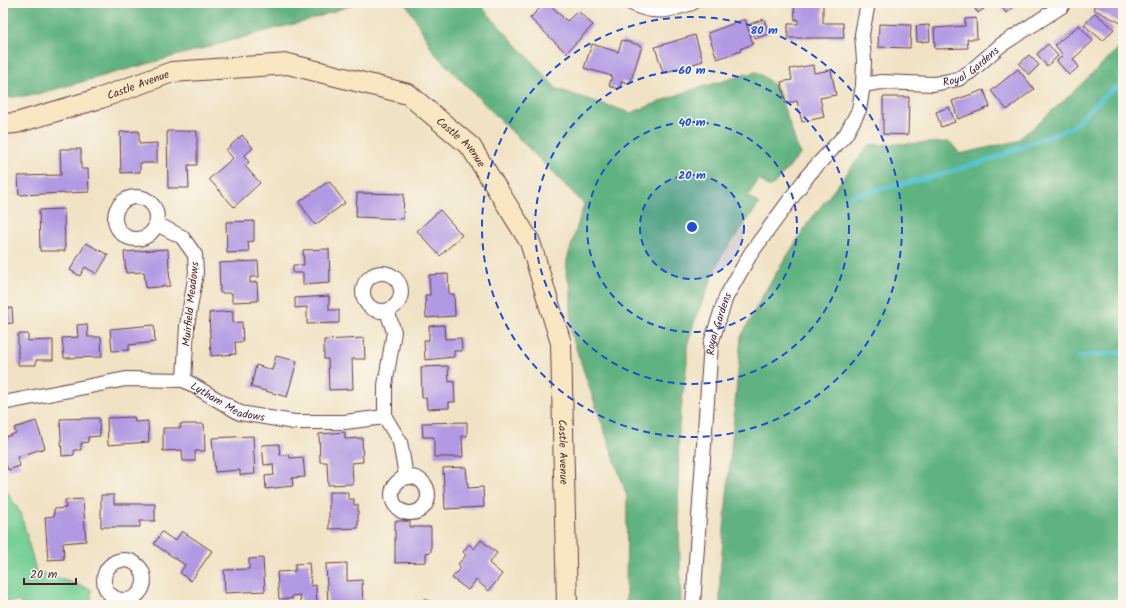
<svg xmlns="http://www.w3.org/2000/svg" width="1126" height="608" font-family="Kalam,sans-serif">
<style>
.green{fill:#76d097;stroke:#607861}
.forest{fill:#60b280;stroke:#556856}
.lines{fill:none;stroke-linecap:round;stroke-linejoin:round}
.stream{stroke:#54c2ca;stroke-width:5}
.building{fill:#b199e3}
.street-casing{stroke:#633c42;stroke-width:16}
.secondary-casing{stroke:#633c42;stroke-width:22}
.street{stroke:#fff;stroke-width:14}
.secondary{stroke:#f9e7c3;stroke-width:20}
.ring{fill:none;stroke:#1d4ed8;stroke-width:2;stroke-dasharray:7 5}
.labels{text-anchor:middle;stroke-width:3;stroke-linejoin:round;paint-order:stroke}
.street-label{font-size:11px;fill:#4a1f2b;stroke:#fbf7ec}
.centre{fill:#1d4ed8;stroke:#fbf7ec;stroke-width:2}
.ring-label{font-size:12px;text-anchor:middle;font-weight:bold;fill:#1d4ed8;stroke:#fbf7ec;stroke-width:3;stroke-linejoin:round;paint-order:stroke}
</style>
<rect width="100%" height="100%" fill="#fbf7ec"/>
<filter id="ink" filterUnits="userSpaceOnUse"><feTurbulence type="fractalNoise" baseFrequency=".025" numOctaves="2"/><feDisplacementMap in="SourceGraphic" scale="8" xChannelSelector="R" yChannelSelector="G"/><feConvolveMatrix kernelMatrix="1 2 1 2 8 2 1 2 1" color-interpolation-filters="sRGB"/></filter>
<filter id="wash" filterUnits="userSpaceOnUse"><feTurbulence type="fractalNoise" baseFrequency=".012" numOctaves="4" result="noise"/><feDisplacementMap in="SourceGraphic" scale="16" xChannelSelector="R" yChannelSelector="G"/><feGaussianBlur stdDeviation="0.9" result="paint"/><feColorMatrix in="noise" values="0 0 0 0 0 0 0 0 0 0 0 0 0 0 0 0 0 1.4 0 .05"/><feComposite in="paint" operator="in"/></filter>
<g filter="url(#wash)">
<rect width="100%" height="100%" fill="#f0e2c4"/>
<path class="green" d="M3 485 21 514 36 571 91 589V601L65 605H21L19 601 3 603Z"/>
<path class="forest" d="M3 3H358L303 22 277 28 34 95 3 98Z
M406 3H478L557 89 631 113 685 92 747 74 757 72 777 87 800 155 770 188 759 179 748 196 759 204 720 258 696 317 687 346V362L679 427 678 481 681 605H626L627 496 571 334V287L566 275 567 260 584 204 435 54Z
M1123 44V605H720V574L741 337 765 291 808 223 869 145 950 142 960 154 1017 141 1067 98Z"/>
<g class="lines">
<path class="stream" d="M851 196 929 178 995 158 1072 127 1109 92 1123 84
M1078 357 1123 352"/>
</g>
<g id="blocks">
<path class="building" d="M545 3H548L567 21 578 11 593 25 566 53 530 18Z
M794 3H823V23H843L844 38H788V24H798V19L795 20Z
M971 3H987L989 5 978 13Z
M999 3H1018L1006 13Z
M1096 3H1122L1120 7 1123 9V24L1093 9Z
M1095 13 1114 29 1103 41 1084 25Z
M976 18 977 39H967L968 48 935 49 934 28 965 26V19Z
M745 19 753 44 740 49 741 51 717 59 708 33Z
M764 19 769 34 755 38 750 24Z
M879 24 911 25 910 48 878 47Z
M929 25 930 41 917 42 916 26Z
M1079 25 1093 41 1073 59 1079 67 1069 75 1057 61 1063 55 1055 45Z
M695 35 703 61 663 73 655 47Z
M622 40 642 46 630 84 622 81 619 89 609 86 612 76 584 68 592 44 618 52Z
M1048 44 1058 56 1047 66 1037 54Z
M1029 55 1039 65 1029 75 1019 64Z
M813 65 814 73 831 70 836 95 820 98 824 117 802 122 797 101 786 104 781 82 792 80 790 69Z
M1018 69 1034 89 1007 110 991 91Z
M984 90 990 107 958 119 952 101Z
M883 97H909L908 135 883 134Z
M949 107 955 122 941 127 936 112Z
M139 131V144L157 143V163H140V172L121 173 120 132Z
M167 131H197V165H188L189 188H168Z
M242 135 253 148 244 156 249 162 245 166 260 183 234 207 209 179 233 158 226 150Z
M60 149H81V169H88L89 192 19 195 18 176 61 175Z
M329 181 345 203 315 225 299 202Z
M357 193 404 194 403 219 356 217Z
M64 209 65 251H40L39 210Z
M440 210 462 235 440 256 417 231Z
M254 221V241L248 242 249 252 227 253 226 222Z
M86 243 108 255 97 274 85 267 80 276 70 270Z
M168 249 170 286 146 288 144 272 126 273 124 252Z
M329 249 330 283 303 285V273H293V265H304L303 250Z
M258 261 259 277H250V283L257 282 258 301 232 302V293H220L219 263Z
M448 274 449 294H454L455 316 426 318 425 295H430L429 275Z
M3 290 5 308H12L13 323 3 324Z
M329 296V310H339V323L307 324V307L295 308V298Z
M233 311V323L242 322 243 342H235L236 354 211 356 209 313Z
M87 324 88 337H101L102 357 64 358 62 338 78 337 77 325Z
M154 325 155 342 129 345V350L112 351 110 329Z
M444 325 445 339 461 338 462 351H454V357L425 360 424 340H429V326Z
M18 334H28V341L53 340V360H36V365H18Z
M364 338 365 359H352L353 389 329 390 328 359H324V340Z
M276 356 297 361 287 397 251 387 256 365 272 370Z
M448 366 449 382 454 381 455 402H449V408L427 409 426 398H422L421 367Z
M134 417 135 422 148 421 149 442 108 445 107 418Z
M99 418 100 436 88 437V442L81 443V450H74V455L62 456 60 419Z
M36 421 45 448 17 457 20 466 8 470 3 455V438L16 433 14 428Z
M467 422V436H462L463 457H434V437H423L422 423Z
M180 424H204L205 451H195V461H183L182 450 163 451V428H181Z
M345 432V439L362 438 363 462 352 463 353 484 328 485 327 462H320L319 434Z
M253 436 255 474 240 475V470L215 472 212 438Z
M279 444 280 455 289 454 290 458 303 457 305 477 292 478 293 486 266 489 265 476 274 475 273 464 264 465 262 445Z
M466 467 468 488 483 487 484 507 445 509 443 468Z
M329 492H348V499H354V505H358V528L329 529Z
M101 495H114V504H155V521H140V527H101Z
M83 499 86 541 63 543 64 559 48 560 45 517 54 516V509L66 508 65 500Z
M395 521H410V527H431V552L426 553V562L395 563Z
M182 531 212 551 191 581 180 573 185 565 154 544 162 532 175 541Z
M481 540 497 553 489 563 502 574 489 591 476 580 468 590 452 578 461 567 458 564 466 555 463 552 469 544 474 549Z
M263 558 265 591 225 593 224 570 249 569V559Z
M309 563 311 586 316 585 317 605H301L300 595 292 596V599H279L277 572 295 571V564Z
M347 563V581L362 580 363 605H328L326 564Z
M425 598 435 605H418Z"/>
</g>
</g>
<g filter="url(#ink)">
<use href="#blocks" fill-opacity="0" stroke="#633c42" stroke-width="1"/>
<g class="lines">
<defs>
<g id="street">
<path d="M631 3C654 15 668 11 692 3"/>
<path id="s1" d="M863 85 881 82 934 84 958 79 970 72 1001 45 1062 6 1063 3"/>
<circle cx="136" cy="218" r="21"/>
<path d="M157 224 182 237 195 255 196 273 187 326 184 380"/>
<circle cx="382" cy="292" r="19"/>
<path d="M387 311 394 332 385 385V417L400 442 406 476"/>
<path id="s2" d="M3 403 126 379 184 380 240 413 294 422H345L385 417"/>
<circle cx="410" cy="495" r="18"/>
<circle cx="124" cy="580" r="20"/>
<path id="s3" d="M693 605 711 343 726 297 751 253 809 174 846 134 859 110 863 85 864 61 862 34 868 3"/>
</g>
<g id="secondary">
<path id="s4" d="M3 124 16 123 101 98 172 72 288 64 408 94 471 147 530 242 561 343 567 605"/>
</g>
</defs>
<use href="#street" class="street-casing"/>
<use href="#secondary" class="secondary-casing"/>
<use href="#street" class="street"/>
<use href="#secondary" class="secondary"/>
</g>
</g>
<circle cx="692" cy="227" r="52" fill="#1d4ed8" fill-opacity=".12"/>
<g class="ring">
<circle cx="692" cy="227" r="52"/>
<circle cx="692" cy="227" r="105"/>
<circle cx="692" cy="227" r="157"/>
<circle cx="692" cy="227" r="210"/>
</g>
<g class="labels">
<g class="street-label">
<text dy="4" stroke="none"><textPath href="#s1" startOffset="113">Royal Gardens</textPath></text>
<text dy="4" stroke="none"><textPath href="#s4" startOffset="141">Castle Avenue</textPath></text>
<text dy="4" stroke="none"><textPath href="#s4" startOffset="489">Castle Avenue</textPath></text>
<text transform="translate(190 304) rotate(-84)" y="4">Muirfield Meadows</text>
<text dy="4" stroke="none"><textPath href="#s3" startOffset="283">Royal Gardens</textPath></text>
<text dy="4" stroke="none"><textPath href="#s2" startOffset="233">Lytham Meadows</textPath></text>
<text dy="4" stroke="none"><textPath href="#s4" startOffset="826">Castle Avenue</textPath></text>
</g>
</g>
<circle cx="692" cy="227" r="6" class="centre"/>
<g class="ring-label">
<text x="764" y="34">80 m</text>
<text x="692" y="74">60 m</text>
<text x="692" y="126">40 m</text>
<text x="692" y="179">20 m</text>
</g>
<rect width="1126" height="608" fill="none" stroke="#fbf7ec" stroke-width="16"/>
<path d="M24 578v6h52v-6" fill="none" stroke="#4a1f2b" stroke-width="2"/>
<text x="30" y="578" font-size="12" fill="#4a1f2b" stroke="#fbf7ec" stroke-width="3" paint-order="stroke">20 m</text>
</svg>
